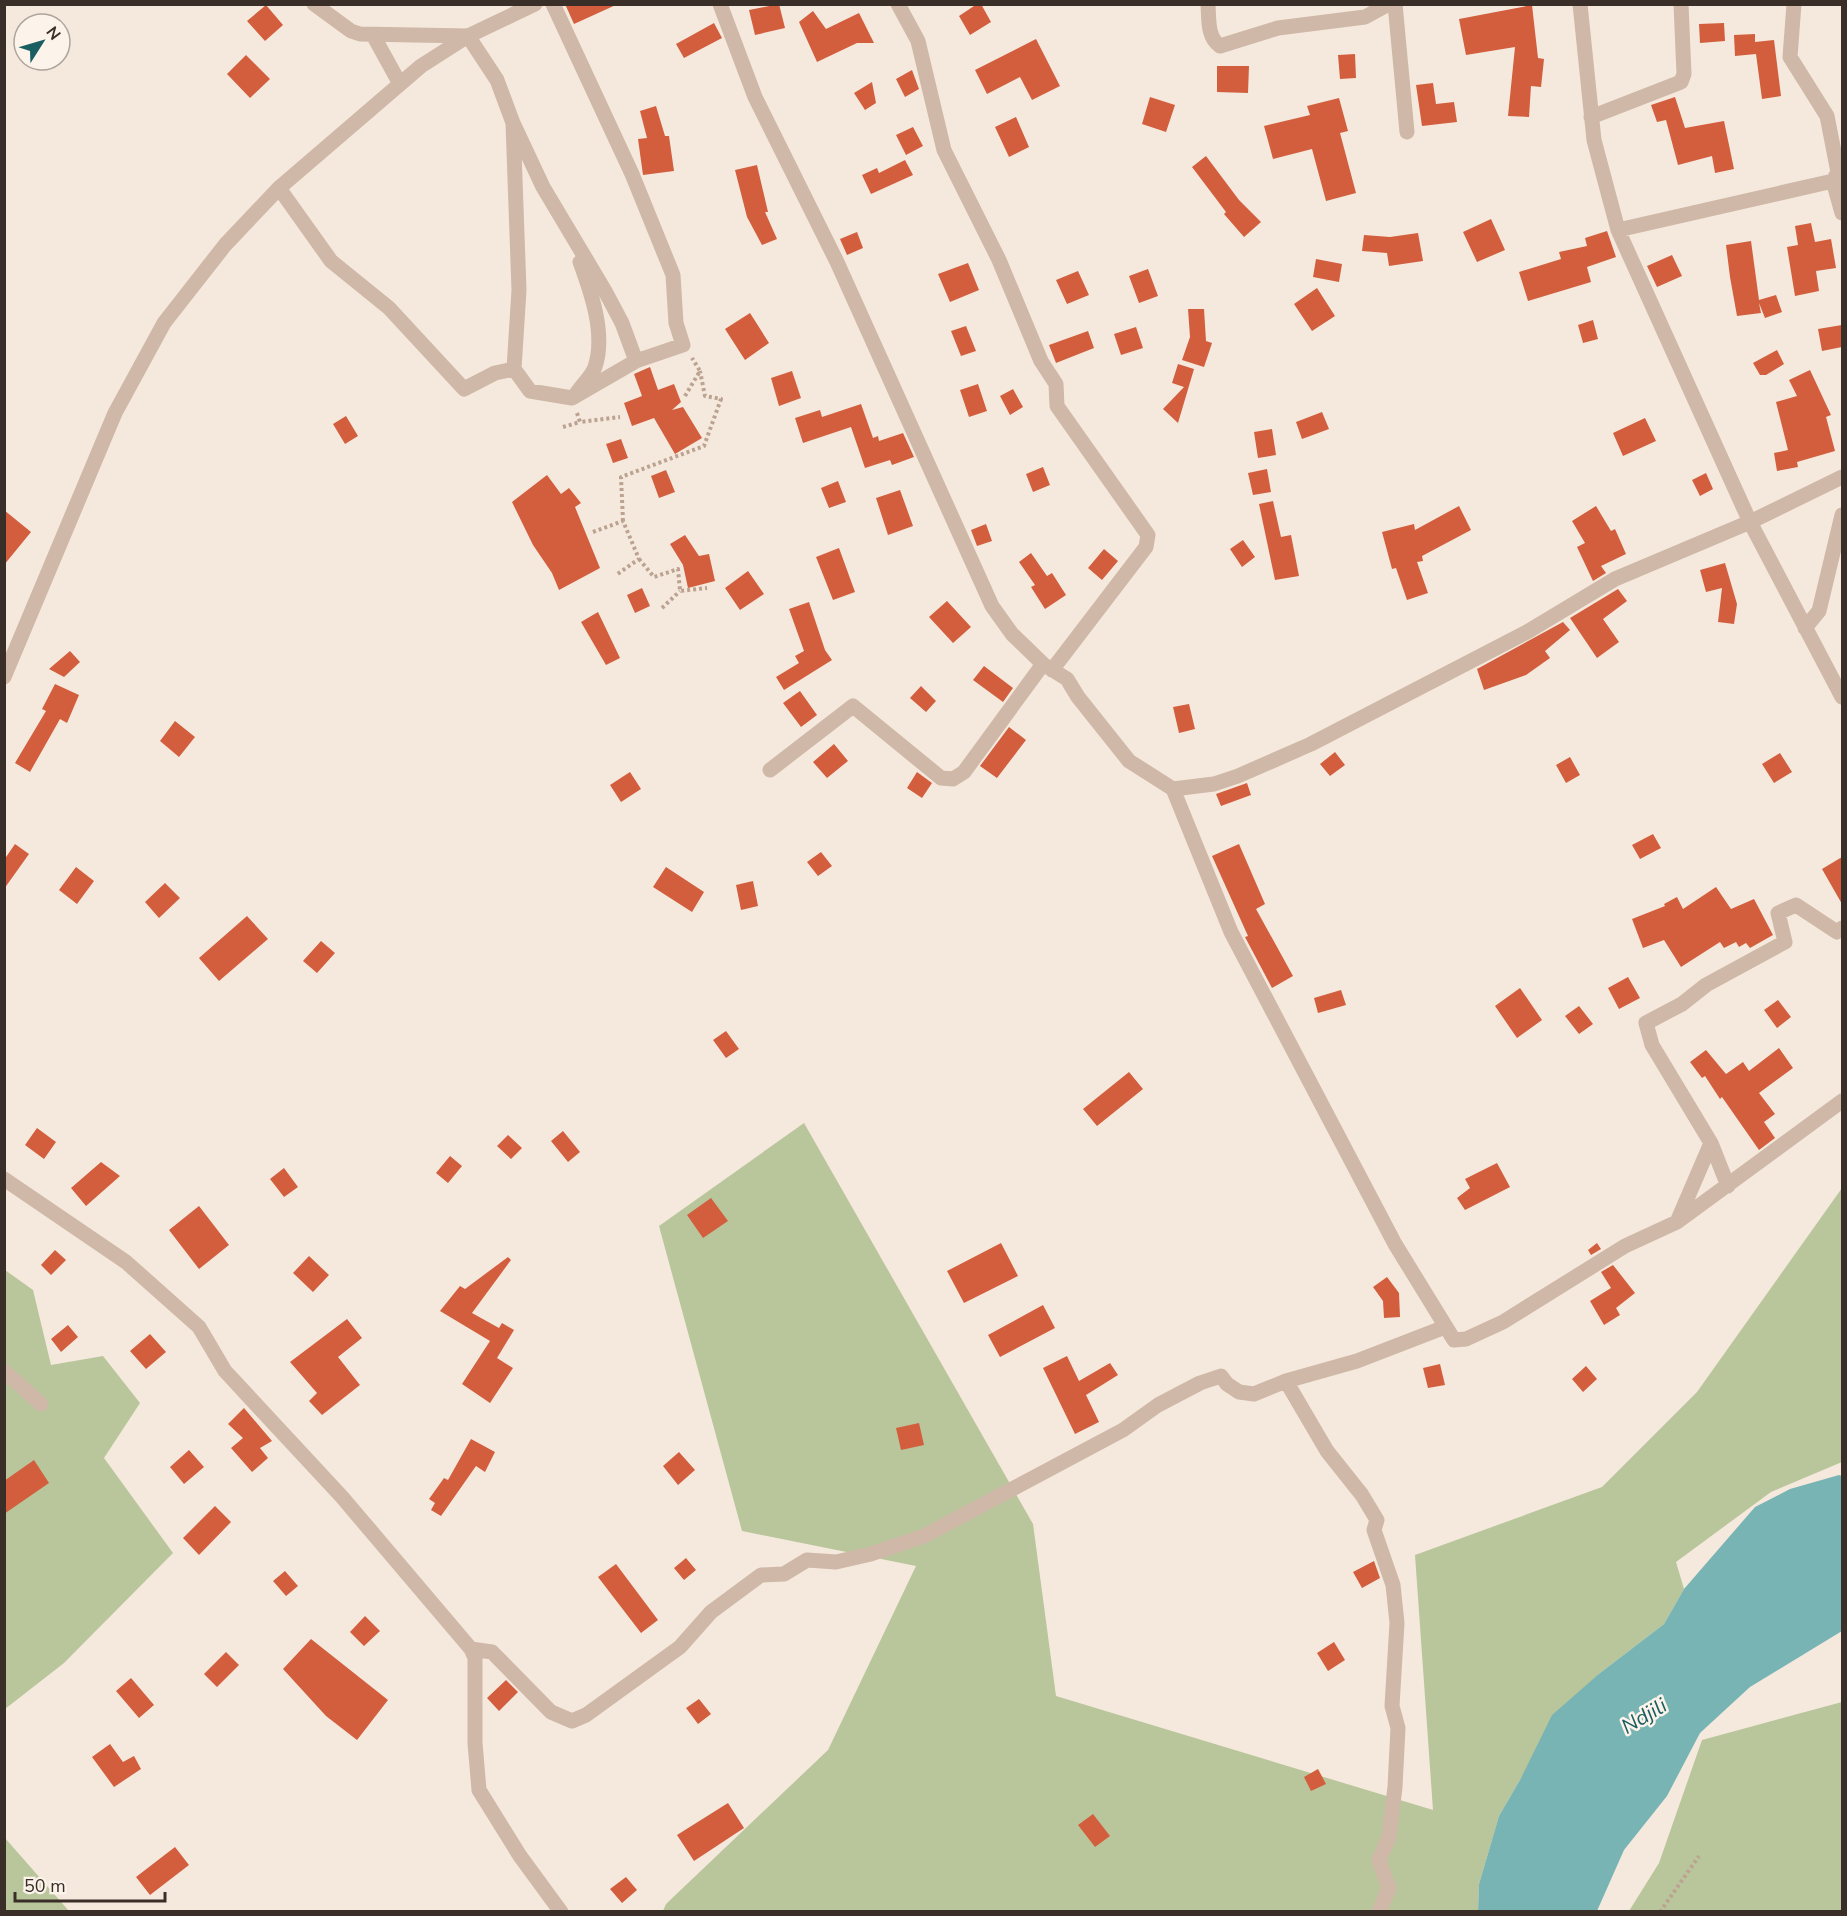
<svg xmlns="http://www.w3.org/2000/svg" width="1847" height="1916" font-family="'Nunito Sans',sans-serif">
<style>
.green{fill:#b9c69b}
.water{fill:#79b4b5}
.building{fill:#d25e3e}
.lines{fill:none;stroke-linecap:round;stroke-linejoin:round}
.path{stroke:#bba291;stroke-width:4;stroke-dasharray:3 3;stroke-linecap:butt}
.minor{stroke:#cfb8a7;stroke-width:15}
.tertiary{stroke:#cfb8a7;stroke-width:15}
.labels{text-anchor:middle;stroke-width:5;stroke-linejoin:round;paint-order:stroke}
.water-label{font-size:21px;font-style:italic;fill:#195e61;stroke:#fcf3ea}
</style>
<rect width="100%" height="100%" fill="#f5e9dd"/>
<path class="green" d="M804 1123 1033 1524 1056 1696 1433 1810 1415 1555 1602 1487 1697 1392 1842 1188V1462L1771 1492 1676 1562 1684 1589 1664 1624 1600 1673 1521 1778 1499 1816 1479 1884 1478 1911H663L666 1904 828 1750 916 1566 742 1531 659 1226Z
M5 1270 33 1290 51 1365 103 1356 140 1403 104 1458 173 1553 64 1663 5 1709Z
M1842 1702V1911H1629L1659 1863 1702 1740Z
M5 1838 69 1911H5Z"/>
<path class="water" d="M1839 1475 1842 1476V1631L1750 1687 1700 1733 1667 1796 1624 1850 1597 1911H1478L1479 1884 1499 1816 1521 1778 1552 1715 1600 1673 1664 1624 1684 1589 1755 1507 1790 1489Z"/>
<path class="building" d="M565 4H618L574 24Z
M779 4 785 28 755 35 749 10Z
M977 4H981L991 22 970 35 959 16Z
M266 5 283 25 265 41 247 21Z
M1532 5 1538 58 1544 59 1541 87 1531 86 1529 117 1508 116 1515 47 1466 55 1459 19Z
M813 11 826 29 859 13 874 43H857L817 62 799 22Z
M714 23 722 38 684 58 676 44Z
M1724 23 1725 41 1700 43 1699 24Z
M1755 34V42L1774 40 1781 96 1762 99 1756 54 1735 56 1734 35Z
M1036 39 1060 86 1032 100 1020 77 987 94 975 70Z
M1355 54 1356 78 1340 79 1338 55Z
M246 55 270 79 250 98 227 74Z
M1217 66H1249L1248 93 1217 92Z
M912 70 919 89 905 97 896 79Z
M872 82 876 103 865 110 854 93Z
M1433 83 1436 104 1454 102 1457 122 1422 126 1416 85Z
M1150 97 1175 105 1166 132 1142 124Z
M1675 97 1685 128 1724 121 1734 169 1715 173 1712 156 1678 165 1666 120 1657 122 1651 105Z
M1339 98 1348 131 1340 133 1356 193 1326 201 1312 149 1273 159 1264 126 1310 115 1307 106Z
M656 106 665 136H669L674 171 643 175 638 139 647 138 640 111Z
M1016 117 1029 147 1009 157 995 127Z
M913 127 923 146 906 155 896 135Z
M1206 156 1239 200 1261 222 1244 237 1224 214 1226 212 1192 167Z
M905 160 913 175 871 194 862 175 877 168 879 173Z
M757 165 768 212H765L777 239 762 245 747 217 735 170Z
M1491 219 1505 250 1477 262 1463 232Z
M1811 223 1815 242 1831 239 1836 268 1816 271 1819 291 1795 296 1787 247 1798 245 1795 226Z
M1607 231 1616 257 1587 267 1591 282 1528 301 1519 272 1561 259 1559 252 1587 246 1585 238Z
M857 232 863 248 847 255 840 239Z
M1418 233 1423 261 1389 266 1387 253 1362 251 1364 235 1390 237Z
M1751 241 1759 300 1776 295 1782 312 1765 318 1759 303 1761 313 1737 316 1730 277 1726 245Z
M1672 255 1682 276 1657 287 1647 266Z
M1316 259 1342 264 1339 282 1313 277Z
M968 263 979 290 950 302 938 274Z
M1148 269 1158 296 1139 303 1129 276Z
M1078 271 1089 295 1067 304 1056 280Z
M1317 288 1335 316 1312 331 1294 304Z
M1188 309H1204L1206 341 1212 343 1204 367 1182 360 1190 337Z
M750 313 769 343 745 360 725 329Z
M1593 320 1598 339 1583 343 1578 325Z
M1842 325V347L1822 351 1818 329Z
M966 326 976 351 961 356 951 331Z
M1136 327 1143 348 1121 355 1114 334Z
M1088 331 1094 348 1056 363 1049 345Z
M1777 350 1784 364 1766 375H1760L1753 363Z
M1178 364 1194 369 1178 423 1163 409 1184 387 1172 383Z
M650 367 658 390 674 384 681 402 672 410 683 407 702 438 675 454 654 418 632 426 624 403 642 396 634 374Z
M1810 370 1831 415 1826 417 1835 451 1797 462 1798 467 1777 471 1774 453 1788 450 1776 402 1797 396 1789 380Z
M792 371 801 398 779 406 771 378Z
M978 384 987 411 969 417 960 390Z
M1013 389 1023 407 1010 415 1000 396Z
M861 404 873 438 878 436 879 441 903 433 914 457 892 465 890 460 865 468 851 427 803 443 795 418 820 410 822 417Z
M1322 412 1329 429 1302 439 1296 422Z
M346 416 358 436 345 444 333 424Z
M1645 418 1656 441 1623 456 1613 433Z
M1272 429 1276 455 1258 458 1254 432Z
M621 439 628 458 613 463 606 444Z
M1043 467 1050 485 1033 492 1026 474Z
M1267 469 1271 492 1253 495 1248 473Z
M666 470 675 492 659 498 651 476Z
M1706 473 1713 489 1700 496 1692 480Z
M547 475 561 494 569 488 581 503 575 507 600 568 559 590 552 573 533 545 512 502Z
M838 481 846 502 829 508 821 488Z
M900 490 913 526 888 535 876 498Z
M1273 501 1281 537 1291 535 1299 576 1275 580 1259 504Z
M1459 506 1471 530 1422 556 1423 561 1417 562 1428 593 1407 600 1396 568 1392 569 1382 532 1414 524 1415 530Z
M1596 506 1611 531 1615 529 1626 554 1601 566 1606 573 1593 581 1577 547 1585 543 1572 521Z
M4 510 31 532 4 565Z
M986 524 992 541 977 546 971 530Z
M685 535 699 556 709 554 715 581 688 588 683 565 670 544Z
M1243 540 1255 557 1242 567 1230 549Z
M839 548 855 592 833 600 816 557Z
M1104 549 1118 561 1102 580 1088 568Z
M1031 553 1047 576 1052 573 1066 595 1045 609 1031 587 1035 585 1019 562Z
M1725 563 1737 604 1734 624 1718 622 1722 588 1706 592 1700 570Z
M748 571 764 594 740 610 725 588Z
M642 588 650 606 635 613 627 595Z
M1618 589 1627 601 1603 619 1619 642 1597 658 1570 618Z
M947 601 971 627 953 643 929 617Z
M809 602 825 650 832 660 784 690 776 677 799 663 795 656 804 651 789 609Z
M598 612 620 658 606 665 581 622Z
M1563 622 1570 630 1545 651 1550 658 1526 675 1484 690 1477 669Z
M70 651 80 662 64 677 49 669Z
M984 666 1013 688 1003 702 973 680Z
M55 684 79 695 67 723 60 719 30 772 15 763 46 711 42 709Z
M921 686 936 701 926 712 910 698Z
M800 691 817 715 801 727 783 703Z
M1189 704 1195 729 1179 733 1173 707Z
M175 721 195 737 179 757 160 741Z
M1009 727 1026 740 997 778 980 766Z
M834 744 848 761 827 778 813 762Z
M1335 752 1345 765 1330 776 1320 764Z
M1780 753 1792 772 1774 783 1762 764Z
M1570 757 1580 775 1566 783 1556 765Z
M630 772 641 789 621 802 610 785Z
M917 772 932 783 922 798 907 788Z
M1247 783 1251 795 1221 806 1216 794Z
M1653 834 1661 848 1640 859 1632 845Z
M15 844 29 854 4 889V860Z
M1239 844 1265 904 1256 909 1293 976 1272 988 1245 937 1248 936 1212 856Z
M821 852 832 866 818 876 807 862Z
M1842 857V904L1822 869Z
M76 867 94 881 77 904 59 890Z
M666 867 704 892 692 912 653 887Z
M753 881 758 906 741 910 736 885Z
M165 883 180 898 159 918 145 902Z
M1716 887 1731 909 1754 899 1773 935 1750 948 1746 943 1739 947 1736 942 1724 948 1720 942 1681 967 1664 940 1643 948 1632 919 1665 906 1664 904 1677 897 1683 909Z
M247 916 268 939 219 981 199 958Z
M321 941 335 953 317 973 303 961Z
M1628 977 1640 998 1619 1009 1608 988Z
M1520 988 1542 1020 1517 1038 1495 1006Z
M1341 990 1346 1005 1318 1013 1314 998Z
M1778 1000 1791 1017 1777 1028 1764 1010Z
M1579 1006 1593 1024 1579 1034 1565 1016Z
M726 1031 739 1049 726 1058 713 1040Z
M1779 1048 1793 1068 1759 1093 1775 1114 1764 1122 1775 1138 1759 1150 1722 1097 1720 1099 1705 1076 1702 1078 1690 1062 1706 1050 1726 1074 1743 1062 1749 1071Z
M1129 1072 1143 1089 1097 1126 1083 1109Z
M37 1128 56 1142 44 1159 25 1145Z
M563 1131 580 1152 568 1162 551 1141Z
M508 1135 522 1148 511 1159 497 1146Z
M450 1156 462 1166 448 1183 436 1173Z
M101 1162 120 1176 86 1206 71 1188Z
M1497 1163 1510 1187 1465 1210 1457 1198 1470 1188 1465 1179Z
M284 1168 298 1187 284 1197 270 1179Z
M711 1198 728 1221 703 1238 687 1215Z
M199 1206 229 1245 199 1269 169 1230Z
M1001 1243 1018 1276 964 1303 947 1271Z
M1597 1243 1601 1249 1591 1255 1588 1250Z
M55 1250 66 1260 51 1275 41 1265Z
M309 1256 329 1275 313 1292 293 1273Z
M508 1257 511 1260 472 1313 499 1328 502 1323 514 1330 497 1358 513 1368 490 1403 462 1384 490 1341 440 1311 460 1286 465 1289Z
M1613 1265 1635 1293 1616 1308 1620 1315 1604 1325 1590 1301 1611 1288 1601 1272Z
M1387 1277 1399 1293 1400 1317 1384 1318 1383 1301 1373 1287Z
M1043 1305 1055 1328 1000 1357 988 1335Z
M347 1319 362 1338 338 1357 360 1385 322 1415 309 1401 317 1393 290 1362Z
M68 1325 78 1337 61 1352 51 1339Z
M150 1334 166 1352 146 1369 130 1351Z
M1067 1356 1079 1381 1110 1363 1118 1375 1086 1395 1099 1422 1075 1434 1043 1368Z
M1440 1364 1445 1385 1428 1388 1423 1368Z
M1586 1366 1597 1379 1583 1392 1572 1379Z
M244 1408 272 1441 260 1448 268 1458 252 1472 231 1448 243 1438 228 1424Z
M919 1423 924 1445 901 1450 896 1428Z
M471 1439 495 1452 485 1472 476 1466 441 1516 431 1510 435 1503 429 1499 444 1478 448 1480Z
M189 1450 204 1467 184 1484 170 1467Z
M679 1452 695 1470 678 1485 663 1466Z
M34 1460 49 1483 4 1514V1481Z
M215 1506 231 1522 199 1555 183 1538Z
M686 1558 696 1570 684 1580 674 1568Z
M1374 1561 1380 1578 1362 1588 1353 1572Z
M616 1564 658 1620 641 1633 598 1577Z
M285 1571 298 1586 286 1596 273 1581Z
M365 1616 380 1631 364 1646 350 1632Z
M311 1639 388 1700 357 1740 326 1716 283 1669Z
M1334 1642 1345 1660 1328 1671 1317 1653Z
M226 1652 239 1665 217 1687 204 1674Z
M131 1678 154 1705 139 1718 116 1691Z
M506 1680 518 1692 499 1711 487 1698Z
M699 1699 711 1714 698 1724 686 1708Z
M110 1744 123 1762 134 1756 141 1769 114 1787 92 1757Z
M1318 1769 1326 1784 1311 1791 1304 1777Z
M728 1803 744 1828 694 1861 677 1835Z
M1093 1814 1110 1836 1095 1847 1078 1825Z
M175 1847 189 1865 150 1895 136 1877Z
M626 1877 637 1890 622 1903 610 1889Z"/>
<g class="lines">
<path class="path" d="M685 396 700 371 692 358
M577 413 580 422 620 417
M563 427 580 422
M623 521 621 477 704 446 721 399 705 396 700 371
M593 532 623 521 639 559 616 575
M639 559 654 577 678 569 680 591 707 588
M662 608 680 591
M1660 1912 1699 1856"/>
<path class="minor" d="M314 4 351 31 360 34 468 36 497 80 513 123 543 187 605 291 622 323 636 361
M720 4 755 97 837 262 992 606 1012 634 1043 664 1067 679 1078 697 1129 761 1173 789 1214 784 1238 776 1311 744 1527 632 1615 579 1750 522 1842 477
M898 4 918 41 944 150 999 260 1041 361 1056 384 1057 406 1148 535 1146 547 1052 670
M1208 4C1209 19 1207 37 1220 46L1278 28 1365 17 1389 4
M1395 4 1407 132
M1580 4 1594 140 1618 230 1750 522 1842 697
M1794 4 1790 57 1827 116 1838 172
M373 35 400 84
M1591 117 1681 82 1684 74 1681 4
M1833 181 1842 213
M279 188 331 261 389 308 464 389 495 373 514 369 519 290 513 123
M1618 230 1833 181 1838 172 1842 171
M514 369 530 391 572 398 636 361 683 345 676 323 673 275 632 174 553 4
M576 394C581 386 592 376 595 367 606 334 591 292 580 262
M1805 628 1819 611 1842 515
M770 770 853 706 941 778 953 779 964 772 1043 664
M1173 789 1231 932 1395 1244 1454 1340 1466 1339 1503 1322 1625 1246 1677 1222 1842 1101
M1711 1143 1728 1186
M4 1179 126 1262 199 1327 225 1371 342 1497 471 1649 475 1658V1743L479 1790 520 1856 561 1912
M1677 1222 1711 1143 1652 1045 1646 1023 1682 1004 1706 985 1785 942 1778 913 1796 905 1837 932 1842 928
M4 1371 41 1404
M1286 1381 1327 1451 1362 1495 1377 1520 1374 1530 1393 1585 1397 1623 1392 1706 1398 1728 1395 1787 1389 1837 1379 1860 1389 1888 1379 1912
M471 1649 492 1652 551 1712 572 1721 586 1715 680 1647 711 1612 761 1575 784 1574 807 1560 836 1562 871 1554 924 1536 1123 1430 1158 1405 1200 1383 1221 1376 1227 1384 1239 1392 1254 1394 1286 1381 1357 1361 1445 1327"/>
<path class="tertiary" d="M4 677 115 413 164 323 225 245 279 188 421 66 468 36 535 4"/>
</g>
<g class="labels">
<g class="water-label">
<text transform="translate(1644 1716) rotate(-31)" y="7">Ndjili</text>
</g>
</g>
<rect width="1847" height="1916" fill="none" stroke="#3a2e28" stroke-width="12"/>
<g transform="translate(42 42) rotate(53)"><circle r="28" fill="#fcf3ea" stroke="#aea49c" stroke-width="1.5"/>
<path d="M0-4.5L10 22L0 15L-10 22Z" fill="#195e61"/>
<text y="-9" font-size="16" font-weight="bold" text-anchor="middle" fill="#3a2e28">N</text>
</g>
<path d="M15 1892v9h150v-9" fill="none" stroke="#3a2e28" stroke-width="3"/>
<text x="24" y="1892" font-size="18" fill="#3a2e28" stroke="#fcf3ea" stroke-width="4.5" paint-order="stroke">50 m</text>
</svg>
